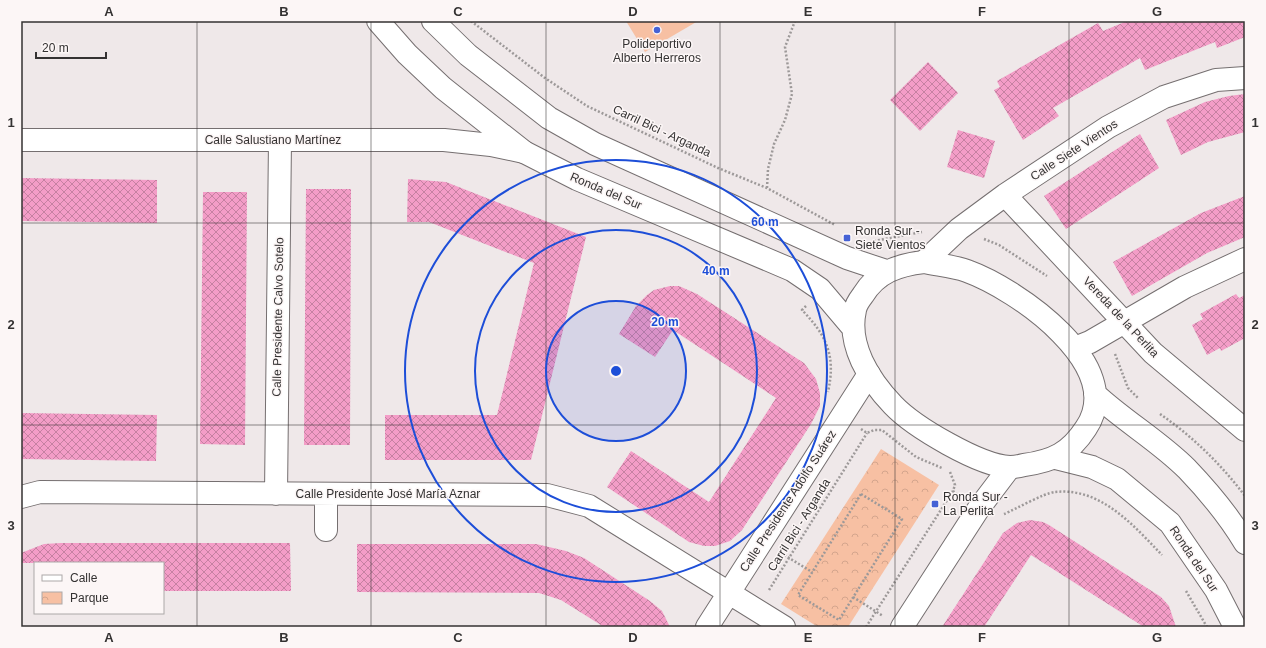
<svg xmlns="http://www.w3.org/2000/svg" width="1266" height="648" font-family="Arial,sans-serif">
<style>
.park{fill:url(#park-crowns)}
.pitch{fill:#f7c0a3}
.building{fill:url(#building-cross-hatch)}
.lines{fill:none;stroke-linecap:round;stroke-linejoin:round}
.minor-casing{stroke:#756f70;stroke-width:24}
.major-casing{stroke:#756f70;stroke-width:24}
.path{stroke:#9d9999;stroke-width:2.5;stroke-dasharray:2 2;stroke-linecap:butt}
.minor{stroke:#fff;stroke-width:22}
.major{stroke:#fff;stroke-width:22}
.grid{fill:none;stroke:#343232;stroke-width:1;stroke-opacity:0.55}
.ring{fill:none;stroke:#1d4ed8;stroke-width:2}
.poi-dot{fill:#4662d5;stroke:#fcf6f6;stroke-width:1.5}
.labels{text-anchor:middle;stroke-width:3;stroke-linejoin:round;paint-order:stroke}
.poi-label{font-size:12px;fill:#343232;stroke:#fcf6f6;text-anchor:start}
.street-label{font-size:12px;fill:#343232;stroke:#fcf6f6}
.centre{fill:#1d4ed8;stroke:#fcf6f6;stroke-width:2}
.ring-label{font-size:12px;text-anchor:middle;font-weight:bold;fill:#1d4ed8;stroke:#fcf6f6;stroke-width:3;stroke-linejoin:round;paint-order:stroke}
.neatline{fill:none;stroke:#343232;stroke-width:1.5}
.grid-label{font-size:13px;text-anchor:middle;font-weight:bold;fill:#343232}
</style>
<defs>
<pattern id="park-crowns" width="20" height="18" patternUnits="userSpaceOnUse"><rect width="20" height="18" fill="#f7c0a3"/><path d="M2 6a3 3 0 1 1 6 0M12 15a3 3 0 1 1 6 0" fill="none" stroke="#d4a58d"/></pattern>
<pattern id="building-cross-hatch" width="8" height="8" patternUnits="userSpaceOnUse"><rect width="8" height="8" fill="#f39dc7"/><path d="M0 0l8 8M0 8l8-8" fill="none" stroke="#c681a2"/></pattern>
</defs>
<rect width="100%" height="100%" fill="#efe8e9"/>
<path class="park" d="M881 449 939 485 848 627H818L781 604Z"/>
<path class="pitch" d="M626 21H698L645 52Z"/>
<path class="building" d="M1127 21H1245V37L1217 48 1215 42 1145 70 1140 58 1053 108 1059 116 1023 140 994 90 1000 87 997 81 1098 23 1103 31Z
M928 62 958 93 920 131 890 100Z
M1245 94V132L1208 142 1181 155 1166 120 1205 102 1229 96Z
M958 130 995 141 984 178 947 167Z
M1140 134 1159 168 1066 229 1044 196Z
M21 178 157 180V223L21 221Z
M408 179 446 182 586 237 531 460H385V415H497L534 263 429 222H407Z
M306 189H351L350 445H304Z
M203 192H247L245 445 200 444Z
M1245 196V237L1207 253 1132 296 1113 262 1201 213Z
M670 286H679L697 294 804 363 816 379 820 393V406L811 424 742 530 730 541 715 546H704L689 542 607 487 631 451 709 502 776 398 673 330 655 357 619 334 636 306 647 295 654 290Z
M1236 294 1239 298 1245 295V338L1221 351 1220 348 1207 355 1192 325 1203 319 1200 314Z
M21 413 157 415 156 461 21 459Z
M1030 520 1043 522 1049 525 1161 597 1169 606 1176 627H1144L1031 555 984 627H942L1003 533 1017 523Z
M61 543H290L291 591H163V563H21V553L44 544Z
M357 544H536L566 551 584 558 650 601 662 611 670 627H604L561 600 539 593 357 592Z"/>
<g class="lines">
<defs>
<path id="minor" d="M21 140H444L491 145 524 152
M1005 195 1153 353 1245 430
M924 262 959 229 1005 195 1108 127 1164 97 1216 80 1245 78
M1075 348 1090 342 1185 287 1245 259
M276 494 280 140
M326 494V530
M21 497 40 492 547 495 589 506 784 627
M707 627 869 374
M902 627 979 508 1010 467"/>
<path id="major" d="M378 21 407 54 443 88 524 152 577 179 792 270 820 289 853 328
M433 21 468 55 549 118 595 144 847 258 886 271
M924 262C938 265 954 266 967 271 1017 289 1128 366 1086 428 1070 453 1053 461 1024 465 1020 466 1015 467 1010 467 980 466 914 427 893 405 869 380 847 345 855 310 856 304 860 299 863 295 877 272 898 265 924 262Z
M1095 394C1124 421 1159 441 1187 469 1209 492 1229 516 1245 543
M1056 458 1092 467 1117 479 1170 523 1216 590 1235 627"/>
</defs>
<use href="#minor" class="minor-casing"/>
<use href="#major" class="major-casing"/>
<path class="path" d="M471 21 545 78 587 106 718 168 767 188 835 225
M767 188 768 169 774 144 785 120 792 94 785 47 795 21
M984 239 999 245 1047 276
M874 241 922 232
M806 306 802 310C827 336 836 356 828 392
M1115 354 1128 388 1138 398
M1160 414C1192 436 1221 464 1245 496
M861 429 867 433 874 430H882L916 457 942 468
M950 472 955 485 953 491 959 496
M861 494 902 519 839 620 798 595Z
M1004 514C1016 509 1044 493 1055 492 1101 487 1134 526 1162 555
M781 553 812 572
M769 590 867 433
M1186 591 1207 627
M853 597 883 616
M866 627 953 491"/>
<use href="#minor" class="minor"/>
<use href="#major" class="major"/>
</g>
<path class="grid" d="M197 21V627M371 21V627M546 21V627M720 21V627M895 21V627M1069 21V627M21 223H1245M21 425H1245"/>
<circle cx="616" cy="371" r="70" fill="#1d4ed8" fill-opacity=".12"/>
<g class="ring">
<circle cx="616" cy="371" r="70"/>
<circle cx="616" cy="371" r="141"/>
<circle cx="616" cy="371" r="211"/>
</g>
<g class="poi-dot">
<circle cx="657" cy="30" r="4"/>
<rect x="843" y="234" width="8" height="8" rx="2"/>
<rect x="931" y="500" width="8" height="8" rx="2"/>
</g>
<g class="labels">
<g class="poi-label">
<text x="657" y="48" text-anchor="middle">Polideportivo<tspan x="657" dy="14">Alberto Herreros</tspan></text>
<text x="855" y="235">Ronda Sur -<tspan x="855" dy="14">Siete Vientos</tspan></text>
<text x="943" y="501">Ronda Sur -<tspan x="943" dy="14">La Perlita</tspan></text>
</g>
<g class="street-label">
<text transform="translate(662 131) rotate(25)" y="4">Carril Bici - Arganda</text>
<text x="273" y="144">Calle Salustiano Martínez</text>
<text transform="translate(1074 150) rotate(-33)" y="4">Calle Siete Vientos</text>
<text transform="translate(606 191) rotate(23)" y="4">Ronda del Sur</text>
<text transform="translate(278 317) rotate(-89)" y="4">Calle Presidente Calvo Sotelo</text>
<text transform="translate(1121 317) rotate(47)" y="4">Vereda de la Perlita</text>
<text x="388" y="498">Calle Presidente José María Aznar</text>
<text transform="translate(788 501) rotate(-57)" y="4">Calle Presidente Adolfo Suárez</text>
<text transform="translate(799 525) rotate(-58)" y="4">Carril Bici - Arganda</text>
<text transform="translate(1194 559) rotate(56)" y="4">Ronda del Sur</text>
</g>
</g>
<circle cx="616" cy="371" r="6" class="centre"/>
<g class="ring-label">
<text x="765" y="226">60 m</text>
<text x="716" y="275">40 m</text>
<text x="665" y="326">20 m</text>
</g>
<rect width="1266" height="648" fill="none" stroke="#fcf6f6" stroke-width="44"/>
<rect x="34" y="562" width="130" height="52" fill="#fcf6f6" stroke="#aca8a8"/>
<rect x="42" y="575" width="20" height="6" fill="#ffffff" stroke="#aca8a8"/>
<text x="70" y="582" font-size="12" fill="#343232">Calle</text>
<rect x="42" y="592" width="20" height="12" fill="url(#park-crowns)" stroke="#aca8a8"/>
<text x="70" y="602" font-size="12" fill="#343232">Parque</text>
<path d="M36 52v6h70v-6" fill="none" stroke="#343232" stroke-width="2"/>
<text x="42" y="52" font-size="12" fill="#343232" stroke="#fcf6f6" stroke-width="3" paint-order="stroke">20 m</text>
<rect x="22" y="22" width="1222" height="604" class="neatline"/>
<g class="grid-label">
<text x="109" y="16">A</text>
<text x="284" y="16">B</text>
<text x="458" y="16">C</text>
<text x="633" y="16">D</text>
<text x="808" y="16">E</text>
<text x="982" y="16">F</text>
<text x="1157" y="16">G</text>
<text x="11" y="127">1</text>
<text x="1255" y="127">1</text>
<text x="11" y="329">2</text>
<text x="1255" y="329">2</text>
<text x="11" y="530">3</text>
<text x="1255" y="530">3</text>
<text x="109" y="642">A</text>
<text x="284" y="642">B</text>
<text x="458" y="642">C</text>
<text x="633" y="642">D</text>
<text x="808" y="642">E</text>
<text x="982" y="642">F</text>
<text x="1157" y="642">G</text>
</g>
</svg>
